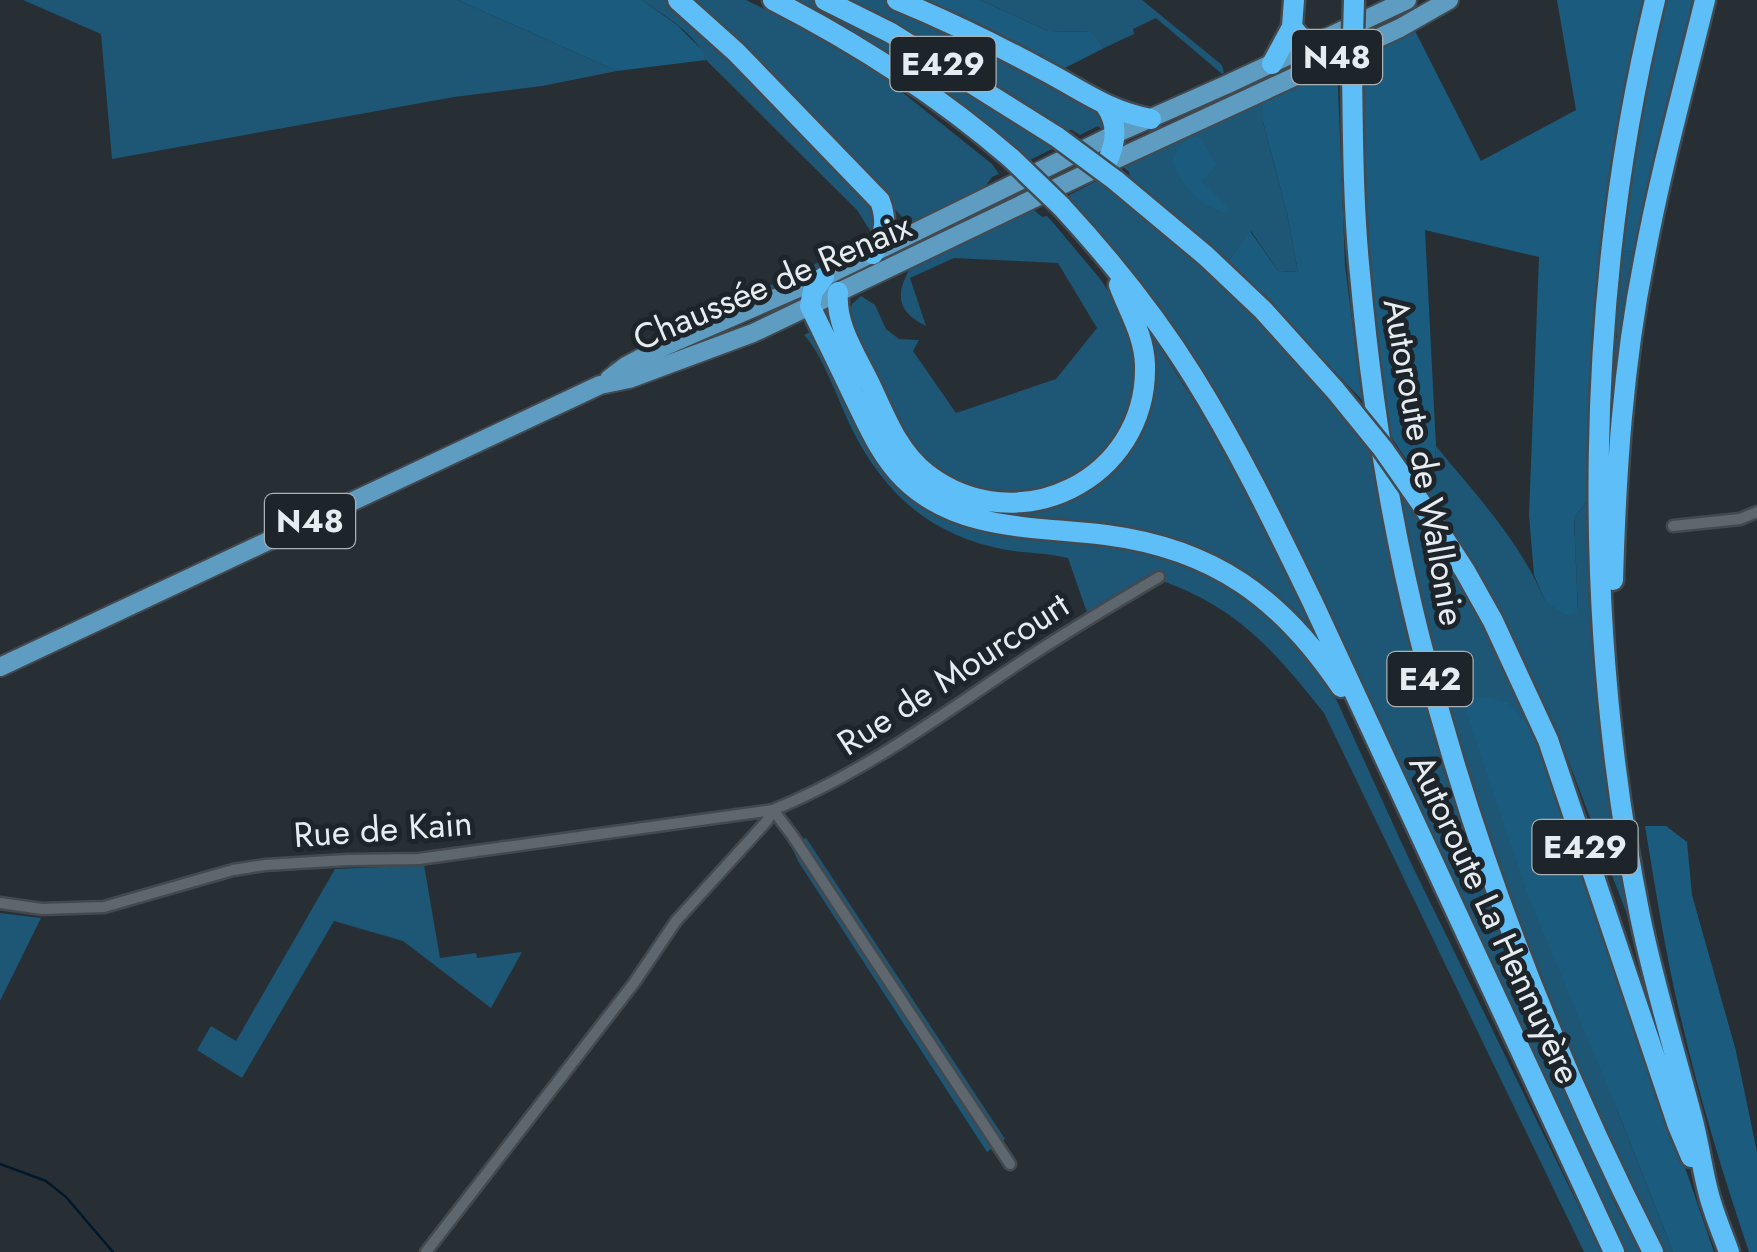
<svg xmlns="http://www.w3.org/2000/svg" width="1757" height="1252" font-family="Jost,sans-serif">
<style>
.green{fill:#1e5675}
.forest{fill:#1b5b7d}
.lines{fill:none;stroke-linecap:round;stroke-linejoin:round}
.stream{stroke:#00192a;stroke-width:2.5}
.minor-casing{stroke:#434a4f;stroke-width:15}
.primary-casing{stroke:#434a4f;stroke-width:22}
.motorway-casing{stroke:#434a4f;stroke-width:25}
.minor{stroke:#5e676e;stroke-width:10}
.primary{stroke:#5e9cc1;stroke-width:18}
.motorway{stroke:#5ebff8;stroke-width:20}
.motorway-bridge-casing{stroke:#434a4f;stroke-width:25;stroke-linecap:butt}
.motorway-bridge{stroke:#5ebff8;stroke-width:20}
.labels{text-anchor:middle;stroke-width:10;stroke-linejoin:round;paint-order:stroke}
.shield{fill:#1d252b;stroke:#aab0b4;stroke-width:2.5}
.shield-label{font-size:32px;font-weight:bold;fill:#e6ecef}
.street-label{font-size:35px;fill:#e6ecef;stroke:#1d252b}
</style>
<rect width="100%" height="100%" fill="#272f35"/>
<path class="green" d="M23 0H458L617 71 542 86 454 97 112 159 101 34Z
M642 0H666L689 19 878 209 871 244 606 369 611 362 819 262 871 232 857 210 706 60C696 33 664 16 642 0Z
M683 0H746L819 35 887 80 992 164 999 174 992 177 982 191 914 223 907 222 733 43Z
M785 0H813L859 23 1056 147 1028 161Z
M848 0H886L932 19 1103 110 1105 132 1098 126 1080 135 1072 130H1067C996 83 924 39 848 0Z
M980 0H1142L1222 65 1224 73 1222 74 1156 18 1133 29 1134 34 1104 48 1090 32 1048 31Z
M1263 96V122L1287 213 1298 272 1278 271 1251 231 1229 261 1130 178 1129 172 1122 166Z
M1100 179 1115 188 1281 336 1370 451 1407 637 1443 768 1488 901 1523 992 1577 1118 1615 1204 1640 1252H1622L1273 509 1066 197Z
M1032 208 1042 217 1047 216 1055 225 1101 280 1127 320 1143 321 1202 414 1254 506 1324 649 1312 658 1337 701 1409 859 1601 1252H1584L1324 713C1274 650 1238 608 1160 580L1091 624 1068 558C1048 553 1027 553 1007 550 930 536 883 493 850 425 839 401 821 352 804 335L850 312 852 304 861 296 875 305 886 329 899 339 919 340 913 351 956 413 1056 379 1097 328 1058 263 954 258 910 278 926 326C897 311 895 296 910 268Z
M1641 250 1613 415 1615 339 1617 338 1616 321 1622 252Z
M1436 446C1476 495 1521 542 1545 601L1578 612 1574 518 1591 496 1638 943 1555 726 1495 604 1422 482 1434 478Z
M1394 481 1429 533 1478 610 1537 736 1617 1109 1673 1252H1662C1641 1209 1619 1166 1599 1122 1546 1005 1500 884 1462 761 1433 670 1415 575 1394 481Z
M806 838 1005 1139 987 1152 798 861 791 845Z
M424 865 440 958 476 953 477 958 522 952 491 1008 403 941 334 921 242 1078 197 1050 211 1026 236 1041 335 869Z
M0 913 41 918 0 1001Z"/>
<path class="forest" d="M458 0H642L677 25 702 50 706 60 617 71Z
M922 0H980L1048 31 1091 32 1104 48 1061 70Z
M1557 0H1648L1591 496 1574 518 1578 612 1565 615 1545 601 1534 575 1529 515 1539 257 1425 230 1436 446 1434 479 1422 482 1389 434 1373 346 1365 242 1361 72 1369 63 1372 45 1413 27 1481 161 1576 110Z
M1666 0H1700L1641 250 1622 252 1637 140Z
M1337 62 1345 265 1362 400 1229 261 1250 231 1278 271 1298 272 1287 213 1263 122V96Z
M1198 135 1217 165 1201 181 1230 210 1225 213C1198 205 1182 186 1172 161L1182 143Z
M1481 696 1509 703 1537 736 1714 1252H1673L1617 1109 1527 893 1464 704Z
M1645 826H1666L1687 842 1692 895 1736 1051 1757 1152V1252H1749C1724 1177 1700 1100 1682 1023 1666 958 1656 892 1645 826Z"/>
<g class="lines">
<path class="stream" d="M0 1164 46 1181 66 1197 113 1252"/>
<defs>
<path id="minor" d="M1673 526 1740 519 1757 512
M773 810 792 835 1010 1164
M0 903 42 909 104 907 233 870 265 865 347 860 419 859 773 810C859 775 933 721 1009 670 1058 637 1108 607 1159 577
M426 1252 634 983 676 921 766 822 773 810"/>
<path id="primary" d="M609 379 626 366 656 350 824 277 1115 134 1228 84 1407 0
M0 667 600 385 629 379 753 333 1106 164 1400 28 1449 0"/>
<path id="motorway" d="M678 0 736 52 880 201C888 222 884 235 873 254
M773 0C859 44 938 95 1011 158
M825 0 891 33 1057 137
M897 0C948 21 997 45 1045 71 1083 91 1108 111 1151 119
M1655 0C1584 292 1581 621 1640 916 1654 985 1675 1052 1693 1121 1700 1148 1703 1176 1711 1202 1716 1219 1723 1235 1729 1252
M1292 27 1308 47 1333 59
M1272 64 1292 27 1294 0
M1352 70C1353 138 1353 206 1360 274 1371 396 1390 520 1420 639 1473 851 1554 1057 1653 1252
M1106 106C1119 125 1116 144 1106 164
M1115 180 1206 256 1263 310 1335 390
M1061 206C1110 259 1155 315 1193 376 1238 448 1275 525 1312 601L1614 1252
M824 277 813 291 810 306C824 335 839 365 853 395 868 425 880 455 904 479 958 532 1036 526 1106 535 1214 549 1281 598 1341 687
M838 292C835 325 856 355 870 384 885 416 898 452 927 474 1017 543 1148 480 1145 365 1144 335 1129 312 1119 285
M1425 509 1465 571 1493 621 1548 740 1678 1126 1691 1157
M1613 580C1616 472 1623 366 1644 260 1660 173 1684 86 1705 0"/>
</defs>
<use href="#minor" class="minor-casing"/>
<use href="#primary" class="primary-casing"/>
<use href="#motorway" class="motorway-casing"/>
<use href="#minor" class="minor"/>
<use href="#primary" class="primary"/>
<use href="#motorway" class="motorway"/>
<defs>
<path id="motorway-bridge" d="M1352 70 1354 0
M1057 137 1115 180
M1011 158 1061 206
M1335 390 1383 449 1425 509"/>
</defs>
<use href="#motorway-bridge" class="motorway-bridge-casing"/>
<use href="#motorway-bridge" class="motorway-bridge"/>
</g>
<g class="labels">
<g class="shield">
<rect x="1292" y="30" width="90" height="54" rx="8"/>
<rect x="890.5" y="37" width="105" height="54" rx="8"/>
<rect x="265" y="494" width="90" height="54" rx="8"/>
<rect x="1387.5" y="652" width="85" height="54" rx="8"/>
<rect x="1532.5" y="820" width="105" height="54" rx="8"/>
</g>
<g class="shield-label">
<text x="1337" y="68">N48</text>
<text x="943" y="75">E429</text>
<text x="310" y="532">N48</text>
<text x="1430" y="690">E42</text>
<text x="1585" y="858">E429</text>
</g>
<g class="street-label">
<text transform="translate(772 282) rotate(-23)" y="12">Chaussée de Renaix</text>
<text transform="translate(1424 462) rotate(80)" y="12">Autoroute de Wallonie</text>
<text transform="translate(953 674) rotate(-33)" y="12">Rue de Mourcourt</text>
<text transform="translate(383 829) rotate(-4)" y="12">Rue de Kain</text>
<text transform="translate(1495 919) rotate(65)" y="12">Autoroute La Hennuyère</text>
</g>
</g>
</svg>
